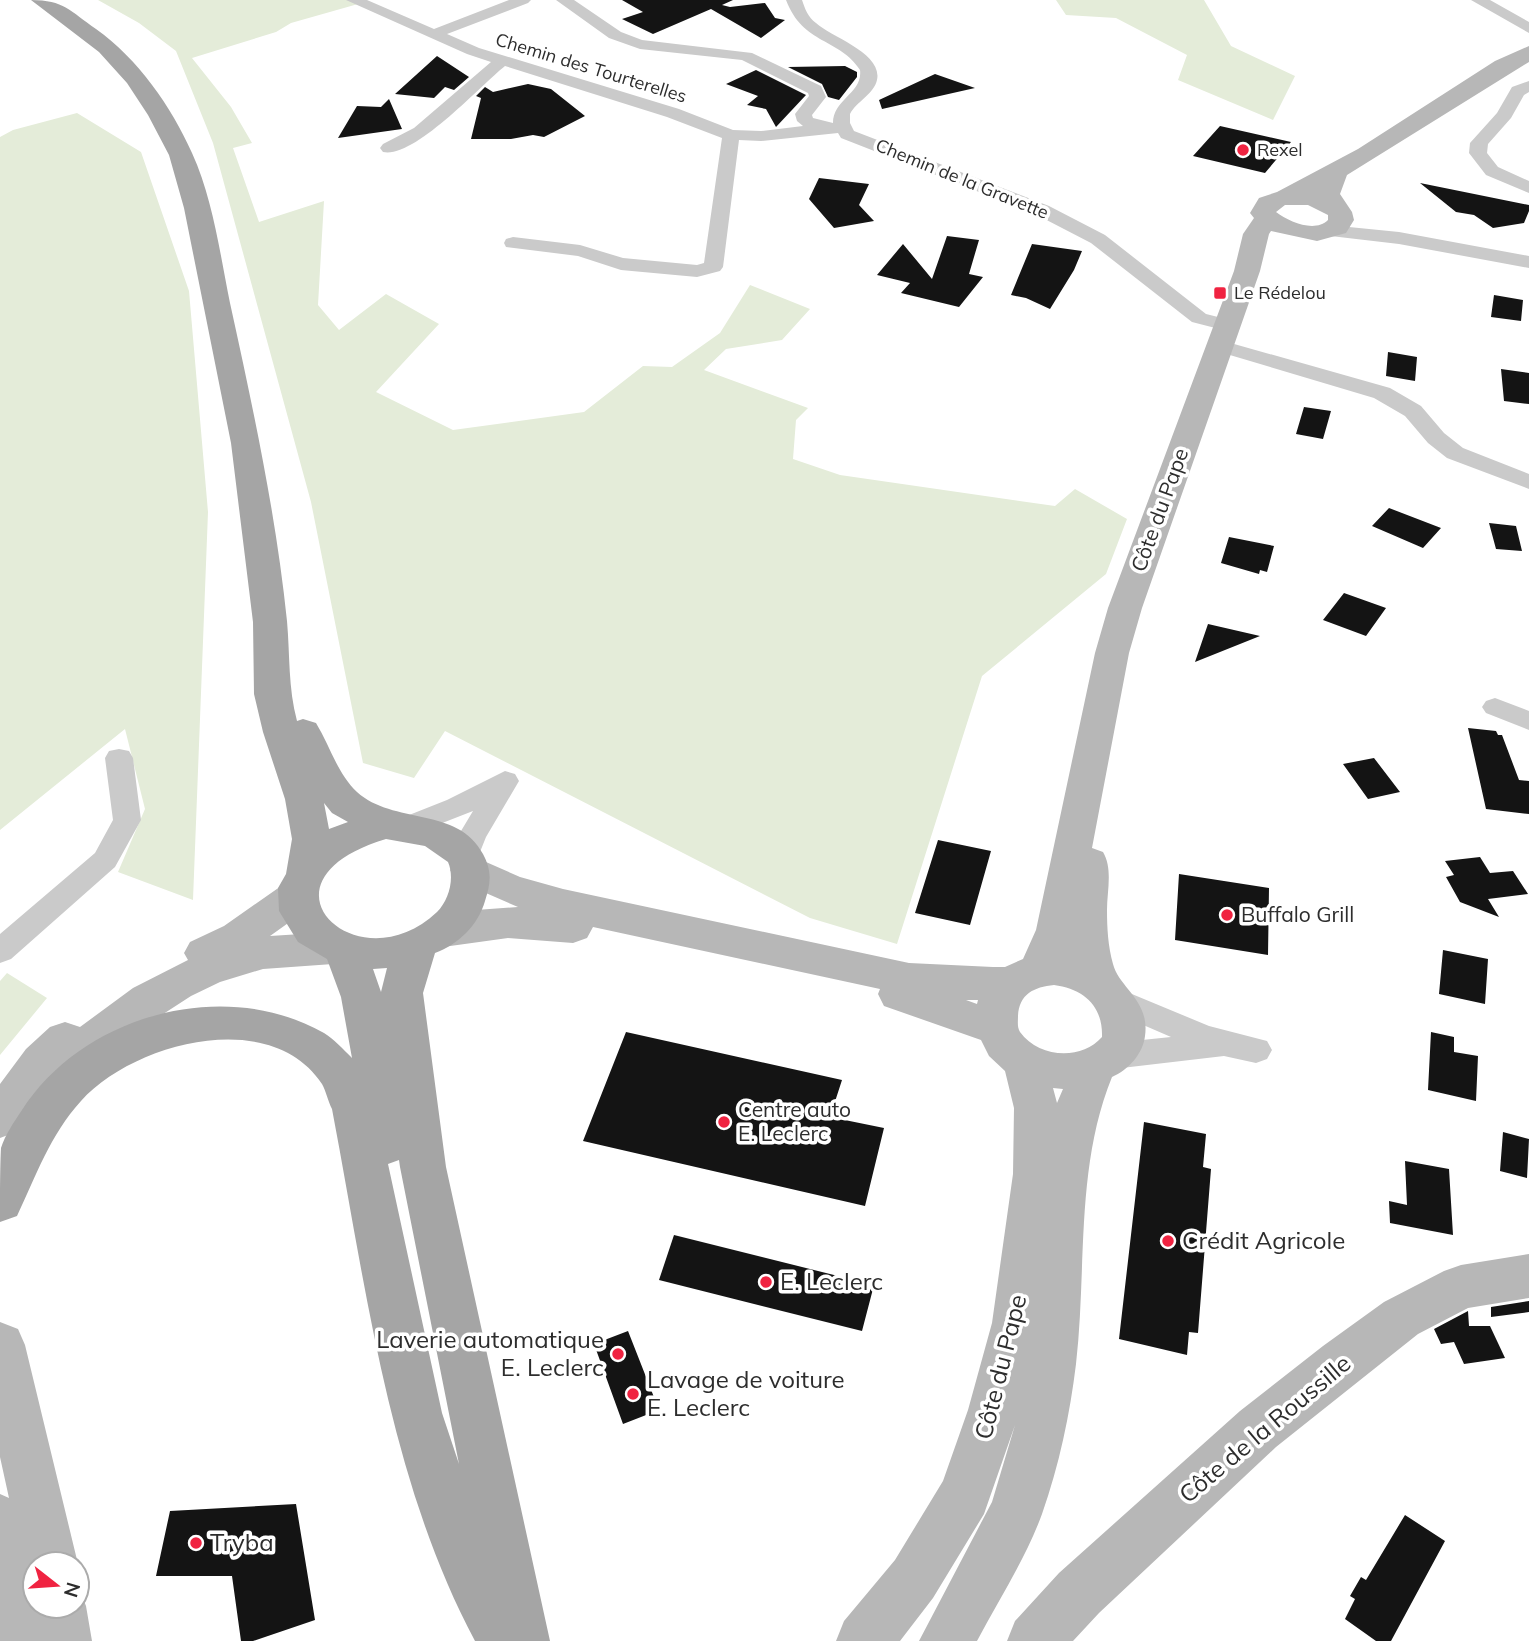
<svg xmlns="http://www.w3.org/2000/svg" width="1529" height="1641" font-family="Mulish,sans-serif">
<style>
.green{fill:#e4ecd9}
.building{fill:#141414}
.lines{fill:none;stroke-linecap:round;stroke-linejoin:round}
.street{fill:#cacaca;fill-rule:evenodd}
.secondary{fill:#b7b7b7;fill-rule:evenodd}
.primary{fill:#a5a5a5;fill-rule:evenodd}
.poi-dot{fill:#f02341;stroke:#fff;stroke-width:2.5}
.labels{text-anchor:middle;stroke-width:7;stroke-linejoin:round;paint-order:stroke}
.far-street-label{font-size:18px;fill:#2d2d2d;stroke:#fff}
.far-poi-label{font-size:18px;fill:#2d2d2d;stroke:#fff;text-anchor:start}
.street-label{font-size:21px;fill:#2d2d2d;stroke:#fff}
.poi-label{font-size:21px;fill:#2d2d2d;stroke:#fff;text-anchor:start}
.near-poi-label{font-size:24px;fill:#2d2d2d;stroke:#fff;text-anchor:start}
.near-street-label{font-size:24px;fill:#2d2d2d;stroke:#fff}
</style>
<rect width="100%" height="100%" fill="#fff"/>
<path class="green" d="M98 0H348L358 4 291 23 276 32 192 58 231 107 252 143 233 148 259 222 324 201 318 305 339 330 386 294 439 324 376 392 453 430 584 412 643 366 672 367 720 333 750 285 810 309 782 340 726 349 704 370 808 408 796 420 793 459 840 475 1055 506 1075 489 1127 519 1106 574 982 676 897 944 810 918 445 731 414 778 363 763 311 502 213 143 176 51 139 23Z
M1056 0H1204L1231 46 1295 76 1273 120 1178 80 1187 55 1116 18 1066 15Z
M77 113 141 152 189 291 208 512 193 900 118 872 145 809 125 729 0 830V137L13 130Z
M7 973 47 998 0 1055V981Z"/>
<path class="building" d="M622 0H733L722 5 730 7 765 3 775 18 785 20 761 38 711 9 653 34 622 19 643 12Z
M437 56 469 77 454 90 445 87 434 98 395 94Z
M845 66 857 72V77L839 100 828 97 822 84 788 67Z
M756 70 806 95 776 127 766 109 747 105 758 96 726 84Z
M935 74 975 88 882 109 879 100Z
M528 84 551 89 585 116 544 137 533 135 511 139H471L481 98 476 96 485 87 493 92Z
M389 99 402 129 338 138 357 106 381 107Z
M1220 126 1291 142 1265 173 1193 156Z
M819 178 869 184 859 205 874 221 834 228 809 199Z
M1420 183 1529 205V211L1524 223 1493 228 1474 215 1456 212Z
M947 236 979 240 969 274 983 277 959 307 901 293 910 283 877 275 903 244 932 279Z
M1032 244 1082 251 1074 270 1050 309 1026 298 1011 295Z
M1494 295 1523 300 1521 321 1491 317Z
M1388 352 1417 357 1415 381 1386 376Z
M1501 369 1529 373V404L1504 401Z
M1304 407 1331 411 1323 439 1296 434Z
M1389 508 1441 528 1423 548 1372 526Z
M1489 523 1516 526 1522 551 1496 549Z
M1229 537 1274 546 1267 572 1260 570 1259 574 1221 563Z
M1344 593 1386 608 1366 636 1323 620Z
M1208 624 1260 636 1195 662Z
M1468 728 1496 731 1498 735H1502L1519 780 1529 781V814L1486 809Z
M1374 758 1400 792 1368 799 1343 764Z
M938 840 991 851 970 925 915 913Z
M1480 857 1490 873 1513 871 1528 894 1488 899 1499 917 1460 902 1446 877 1454 875 1445 861Z
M1179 874 1269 888 1268 955 1175 940Z
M1443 950 1488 959 1485 1004 1439 994Z
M626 1032 842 1080 830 1117 884 1128 865 1206 583 1141Z
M1431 1032 1454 1037V1052L1478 1056 1476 1101 1428 1090Z
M1144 1122 1206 1134 1203 1167 1211 1169 1198 1333 1189 1332 1187 1355 1119 1339Z
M1503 1132 1529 1139 1527 1178 1500 1171Z
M1405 1161 1449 1169 1453 1235 1390 1223 1389 1201 1407 1205Z
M674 1235 874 1285 862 1331 659 1280Z
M1529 1301V1312L1491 1317V1307Z
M1468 1311 1469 1326H1490L1505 1358 1464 1364 1454 1342 1441 1344 1434 1329Z
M628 1331 659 1410 623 1424 594 1344Z
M296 1504 315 1620 253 1641H241L232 1576H156L170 1511Z
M1405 1515 1445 1541 1391 1641H1376L1345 1619 1355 1599 1350 1596 1361 1577 1366 1580Z"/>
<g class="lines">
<path class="street" d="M346 0H367L434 29 509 0H531L528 3 447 34 479 48 679 109 733 130 761 131 803 126 797 121 795 114 809 96 808 93 742 60 640 49 609 38 556 0H574L621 32 642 40 752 53 821 86 826 97 812 115 813 118 833 123C833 99 863 93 860 70 840 38 803 45 786 0H802C805 9 808 17 816 23 831 37 883 53 877 80 874 94 856 102 850 114V123L854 131 1049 206 1105 235 1206 314 1234 321 1237 325 1234 329 1227 331 1192 322 1091 243 1035 214 841 138 838 133 761 141 739 140 723 267 720 271 697 277 621 270 578 256 506 247 504 243 506 239 513 237 580 245 623 258 697 265 704 263 722 138 667 117 505 66C480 86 414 159 383 152L380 148 383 144 414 128 491 62 467 54Z
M1471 0H1490L1529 22V33Z
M1529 81V92L1524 95 1511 118 1488 144 1487 153 1498 167 1529 181V193L1486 175 1469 153 1470 143 1497 113 1512 87Z
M1329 225 1399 232 1529 256V268L1399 244 1322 235 1320 231 1322 227Z
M1220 340 1390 388 1421 406 1444 433 1463 448 1529 474V489L1447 458 1428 443 1405 416 1374 398 1213 350 1210 346 1213 342Z
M1495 698 1529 711V730L1486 713 1482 707 1486 701Z
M119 749 129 751 133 758 141 820 115 867 11 959 0 963V934L95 853 113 820 105 758 109 751Z
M505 771 515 774 519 781 486 837 476 862 466 865 456 862 452 855 458 836 473 811 409 836 399 833 395 826 399 819 447 800Z
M1115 987 1209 1026 1267 1041 1272 1050 1267 1059 1256 1063 1224 1056 1113 1069 1102 1065 1097 1056 1102 1047 1113 1043 1171 1037 1104 1008 1100 999 1104 990Z"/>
<path class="secondary" d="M1529 46V62L1347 175 1340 194 1352 212 1354 220 1346 233 1317 241 1271 231 1269 234 1260 271 1142 608 1129 653 1092 848 1103 852C1113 869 1107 891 1107 910 1107 928 1108 946 1113 964 1119 988 1150 1000 1145 1036 1143 1054 1128 1070 1112 1077 1075 1168 1087 1268 1076 1364 1070 1414 1059 1466 1042 1514 1026 1558 999 1599 977 1641H919L992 1502 1015 1425 984 1514 933 1598 900 1641H836L844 1621 895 1560 943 1481 968 1410 992 1323 1013 1174 1014 1108 1005 1071 989 1056 981 1040 884 1006 878 994 880 989 593 927 587 938 573 943 508 938 443 947 429 942 423 931 429 920 476 910 518 907 456 880 450 870 456 860 470 855 520 877 563 889 909 963 993 967H1005L1023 959 1036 930 1095 653 1108 608 1234 271 1243 234 1254 218 1250 213 1259 198 1277 192 1358 149 1495 61ZM1285 205H1308L1328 215V220C1315 233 1289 222 1276 212ZM1054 985C1084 989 1103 1006 1102 1037 1081 1061 1039 1058 1020 1032 1017 1027 1018 1022 1018 1016 1019 994 1034 987 1054 985ZM966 1000H978L977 1004ZM1053 1088 1063 1089 1057 1103Z
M298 880 312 884 318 895 312 906 270 936 333 932 348 937 354 948 348 959 333 964 263 969 220 982 191 996 137 1031 90 1072 71 1095 55 1100 42 1096 16 1132 0 1138V1084L26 1049 50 1027 65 1022 80 1027 133 988 188 960 184 953 190 942 224 926 284 884Z
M1529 1254V1298L1468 1308 1418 1334 1276 1447 1099 1613 1073 1641H1007L1015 1621 1059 1573 1240 1411 1323 1346 1384 1302 1444 1271 1461 1265Z
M0 1322 18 1329 25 1345 78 1564 77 1567V1564H35V1606H77L78 1586 86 1606 92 1641H0V1494L9 1498 0 1457Z"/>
<path class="primary" d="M31 0C64 0 70 11 96 29 138 59 171 106 192 153 213 199 220 254 230 303 253 408 276 514 287 621 290 655 288 688 297 721L303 719 316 723C330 746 337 773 357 792 393 825 458 806 483 854 492 871 491 883 485 901 478 925 459 944 435 953L423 993 446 1167 550 1641H475C389 1480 366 1287 332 1109 328 1101 326 1091 322 1084 271 1006 133 1043 81 1101 50 1135 36 1176 17 1216L0 1222C0 1203 0 1165 1 1148 5 1135 14 1122 22 1110 83 1015 224 976 324 1033 334 1039 343 1049 352 1058L341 997 327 959 298 942 279 911 278 888 286 874 292 839 285 799 263 732 254 694 253 622 231 443 184 208 169 155 148 115 127 83 99 52ZM324 803 332 813 348 822 329 829ZM386 839 425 846 448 862C455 878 449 900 437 912 358 987 245 881 386 839ZM387 968 381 992 373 969ZM399 1160 400 1167 459 1464 442 1413 388 1164Z"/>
</g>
<g class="poi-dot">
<circle cx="1243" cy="150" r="7"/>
<rect x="1213" y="286" width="14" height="14" rx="3.5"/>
<circle cx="1227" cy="915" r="7"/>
<circle cx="724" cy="1122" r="7"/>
<circle cx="1168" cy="1241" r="7"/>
<circle cx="766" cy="1282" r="7"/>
<circle cx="618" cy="1354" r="7"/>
<circle cx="633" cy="1394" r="7"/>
<circle cx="196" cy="1543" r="7"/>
</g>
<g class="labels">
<g class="far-street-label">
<text transform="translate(591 68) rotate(17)" y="6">Chemin des Tourterelles</text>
<text transform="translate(962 179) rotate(22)" y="6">Chemin de la Gravette</text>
</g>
<g class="far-poi-label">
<text x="1257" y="156">Rexel</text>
<text x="1234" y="299">Le Rédelou</text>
</g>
<g class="street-label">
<text transform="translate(1160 510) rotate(-70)" y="7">Côte du Pape</text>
</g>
<g class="poi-label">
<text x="1241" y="922">Buffalo Grill</text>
<text x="738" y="1117">Centre auto<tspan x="738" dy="24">E. Leclerc</tspan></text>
</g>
<g class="near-poi-label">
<text x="1182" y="1249">Crédit Agricole</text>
<text x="780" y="1290">E. Leclerc</text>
<text x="604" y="1348" text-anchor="end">Laverie automatique<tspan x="604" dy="28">E. Leclerc</tspan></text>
<text x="647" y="1388">Lavage de voiture<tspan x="647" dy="28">E. Leclerc</tspan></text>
<text x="210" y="1551">Tryba</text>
</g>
<g class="near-street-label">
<text transform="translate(1001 1367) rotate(-76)" y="8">Côte du Pape</text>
<text transform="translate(1265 1429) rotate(-40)" y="8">Côte de la Roussille</text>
</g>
</g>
<g transform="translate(56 1585) rotate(107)"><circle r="33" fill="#ffffff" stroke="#ababab" stroke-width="2"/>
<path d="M0-5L12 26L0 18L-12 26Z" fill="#f02341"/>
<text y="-10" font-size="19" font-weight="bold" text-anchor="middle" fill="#2d2d2d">N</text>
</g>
</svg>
